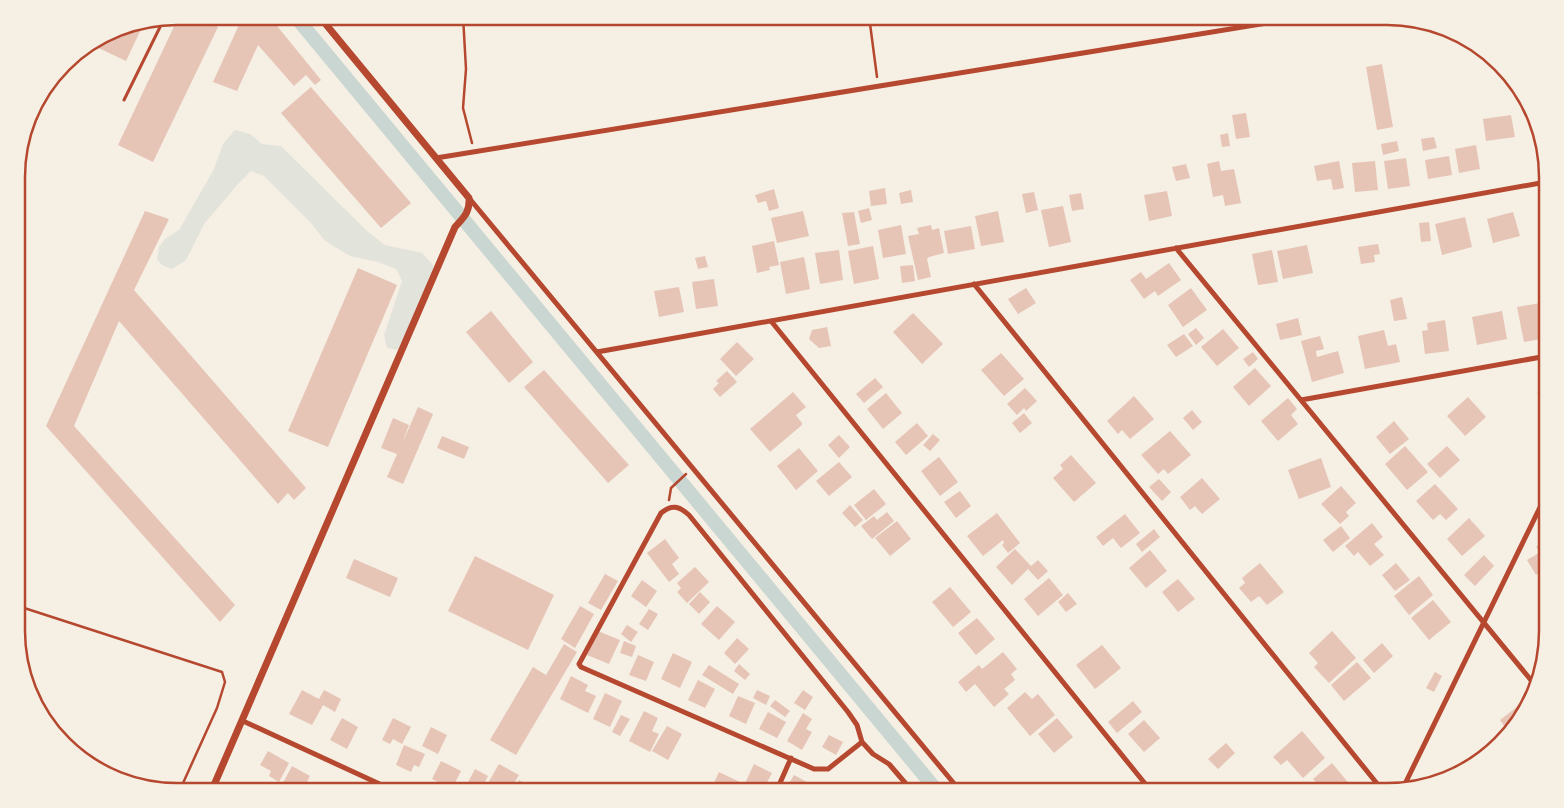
<svg xmlns="http://www.w3.org/2000/svg" width="1564" height="808" font-family="Roboto,sans-serif">
<style>
.green{fill:#e2e4dc}
.lines{fill:none;stroke-linecap:round;stroke-linejoin:round}
.canal{stroke:#c9d6d2;stroke-width:14}
.building{fill:#e6c5b7}
.path{stroke:#b5482f;stroke-width:2.5}
.service{stroke:#b5482f;stroke-width:3}
.minor{stroke:#b5482f;stroke-width:5}
.tertiary{stroke:#b5482f;stroke-width:7}
.rim{fill:none;stroke:#b5482f;stroke-width:2.5}
</style>
<rect width="100%" height="100%" fill="#f6efe4"/>
<path class="green" d="M235 130 250 134 262 144 281 146 367 231 385 245 422 253 433 265 434 275 398 350 387 348 384 335 402 281 396 269 378 262 350 256 325 241 311 223 264 176 251 171 238 184 204 224 186 260 172 269 162 265 157 259 159 247 165 239 179 230 213 171 223 144Z"/>
<g class="lines">
<path class="canal" d="M295 16 938 792"/>
</g>
<path class="building" d="M179 16H196L218 27 153 162 118 145Z
M243 16H269L321 80 315 85 306 75 294 86 258 45 237 91 213 82Z
M144 23 126 61 90 44 116 28Z
M1382 64 1393 127 1377 130 1366 67Z
M311 87 411 203 381 228 281 113Z
M1246 113 1250 137 1236 139 1232 115Z
M1511 115 1515 137 1486 141 1483 119Z
M1228 133 1230 146 1222 147 1220 135Z
M1434 137 1437 148 1423 151 1421 139Z
M1397 141 1399 151 1383 155 1381 144Z
M1476 145 1480 169 1459 173 1455 149Z
M1449 156 1452 175 1428 179 1425 160Z
M1406 158 1410 186 1388 189 1384 161Z
M1219 161 1221 171 1234 169 1241 203 1225 206 1223 195 1213 197 1207 164Z
M1339 161 1344 188 1333 190 1331 179 1317 181 1314 166Z
M1375 161 1378 190 1355 192 1352 163Z
M1186 164 1190 178 1176 181 1172 167Z
M885 188 887 204 871 206 869 191Z
M774 189 779 208 769 211 766 201 758 203 755 195Z
M911 190 913 202 901 204 899 193Z
M1167 191 1172 216 1149 221 1144 195Z
M1034 192 1038 210 1026 213 1022 194Z
M1081 193 1084 209 1072 211 1069 195Z
M1547 205V230L1546 231 1541 206Z
M1063 206 1071 242 1049 247 1041 210Z
M869 208 872 220 861 223 858 211Z
M145 211 169 219 134 290 306 488 294 500 288 493 278 504 119 321 74 426 235 605 220 622 46 426Z
M803 211 809 236 777 243 771 218Z
M998 211 1004 242 981 246 975 216Z
M854 212 860 244 848 246 842 213Z
M1513 212 1520 236 1493 243 1487 219Z
M1465 217 1472 247 1442 255 1435 224Z
M1429 222 1431 241 1421 242 1419 223Z
M901 225 906 254 883 258 878 230Z
M931 225 932 230 939 228 944 253 929 257 927 259 931 277 918 280 908 236 919 234 917 228Z
M971 226 975 249 948 254 944 231Z
M774 241 779 265 769 267 770 270 757 273 752 246Z
M1378 244 1380 254 1374 255 1375 262 1361 264 1358 247Z
M1307 245 1313 273 1283 279 1277 251Z
M873 246 879 279 854 284 848 251Z
M839 250 843 280 820 284 815 253Z
M1272 250 1278 282 1258 285 1252 254Z
M705 256 708 267 698 269 695 258Z
M804 257 810 289 786 294 780 262Z
M1169 263 1181 280 1158 296 1155 291 1144 299 1130 280 1141 272 1146 279Z
M913 265 915 281 902 283 900 266Z
M358 268 397 285 328 447 288 431Z
M714 279 718 306 696 309 692 282Z
M679 287 684 312 659 317 654 291Z
M1026 288 1036 303 1018 314 1008 299Z
M1191 288 1207 310 1183 327 1168 305Z
M1402 297 1407 319 1394 321 1390 300Z
M1547 302V338L1524 342 1517 307Z
M491 311 533 362 509 383 466 332Z
M1502 311 1507 339 1477 345 1472 317Z
M913 313 943 344 922 364 893 332Z
M1298 318 1302 335 1280 340 1276 324Z
M1445 320 1449 351 1425 354 1422 331 1428 330 1427 323Z
M827 327 831 346 819 348 809 339 812 330Z
M1196 328 1204 338 1196 345 1188 334Z
M1223 329 1239 348 1217 366 1201 347Z
M1384 330 1388 346 1396 344 1400 362 1365 369 1358 336Z
M1184 334 1193 346 1176 357 1167 345Z
M1320 336 1324 349 1316 351 1317 357 1338 351 1344 373 1312 382 1301 341Z
M737 342 754 359 736 376 720 359Z
M1253 352 1258 359 1249 367 1243 359Z
M1001 353 1024 379 1004 396 981 370Z
M1255 368 1271 386 1249 406 1233 387Z
M544 370 629 465 608 483 524 387Z
M727 371 737 382 720 397 713 389 719 383 716 381Z
M875 378 883 387 864 403 856 394Z
M1547 383V404L1537 393Z
M1025 388 1037 401 1026 411 1024 408 1017 415 1007 404Z
M793 392 806 407 796 415 802 423V425L770 452 750 429Z
M886 393 902 413 883 429 867 409Z
M1134 396 1154 419 1130 439 1122 430 1118 434 1107 421Z
M1468 397 1486 417 1465 436 1447 416Z
M1288 398 1297 409 1291 415 1298 424 1278 441 1261 421Z
M418 407 433 414 403 484 387 477 397 454 381 448 393 418 409 425 402 444Z
M1192 410 1202 422 1193 430 1183 418Z
M1024 413 1032 423 1020 433 1012 423Z
M1394 421 1409 439 1390 454 1376 437Z
M917 423 928 436 906 455 895 442Z
M1170 431 1191 455 1168 474 1164 469 1158 474 1141 455Z
M933 434 940 440 930 451 923 445Z
M839 435 850 447 839 458 828 445Z
M442 436 469 447 464 459 437 448Z
M1405 446 1428 472 1407 490 1385 464Z
M1447 446 1460 460 1440 478 1427 464Z
M799 448 818 471 796 490 777 466Z
M1071 455 1096 483 1074 502 1053 478 1063 469 1060 465Z
M939 457 958 482 940 496 921 471Z
M1321 458 1331 487 1299 499 1288 470Z
M839 462 852 477 829 496 816 481Z
M1202 478 1220 499 1202 514 1195 506 1190 510 1180 497Z
M1159 479 1171 492 1162 501 1149 487Z
M1435 484 1458 509 1446 520 1440 514 1433 520 1416 501Z
M1341 486 1356 503 1346 512 1349 516 1340 524 1321 504Z
M874 489 886 504 866 520 854 505Z
M960 491 971 506 956 518 944 502Z
M850 505 863 520 855 527 842 513Z
M887 512 894 521 872 539 861 526 874 516 877 520Z
M997 513 1020 543 1008 553 1002 545 1004 543 1003 540 983 556 967 536Z
M1125 514 1140 533 1121 548 1113 538 1103 546 1096 537Z
M1469 518 1485 536 1462 556 1447 539Z
M897 521 911 539 890 556 875 538Z
M1372 523 1383 537 1374 544 1384 555 1370 566 1358 552 1354 556 1345 546Z
M1341 526 1350 538 1333 552 1323 540Z
M1154 529 1160 537 1142 552 1136 544Z
M1547 537 1548 562 1536 547Z
M665 539 679 558 672 564 679 574 669 582 647 553Z
M1015 549 1031 566 1038 560 1048 571 1038 580 1028 569 1012 585 996 567Z
M1150 550 1167 571 1146 588 1129 568Z
M1539 553 1548 568 1536 575 1527 560Z
M1484 555 1494 566 1475 586 1464 575Z
M475 556 554 595 528 650 448 611Z
M354 559 398 578 390 597 346 578Z
M1260 563 1284 592 1267 605 1259 596 1251 602 1239 588 1245 583 1242 578Z
M1396 563 1410 580 1395 591 1382 575Z
M695 567 709 582 687 603 677 592 681 588 677 583Z
M605 574 618 581 601 610 588 603Z
M1419 576 1433 595 1409 615 1394 596Z
M1049 578 1063 595 1038 616 1024 599Z
M1178 579 1195 599 1178 612 1162 592Z
M642 580 657 591 646 607 631 596Z
M950 587 971 612 953 627 932 602Z
M700 592 710 602 699 614 689 604Z
M1068 593 1077 604 1066 612 1058 602Z
M1433 600 1451 622 1429 640 1411 618Z
M580 606 594 614 575 648 561 639Z
M717 606 735 622 719 640 701 624Z
M649 609 658 614 648 630 639 624Z
M1548 613V623L1543 618Z
M977 618 995 639 976 655 958 633Z
M627 625 638 632 631 642 621 634Z
M598 631 620 640 609 664 587 655Z
M1332 631 1356 658 1329 683 1314 667 1318 663 1309 653Z
M737 638 749 649 735 664 724 653Z
M624 641 636 646 632 657 620 653Z
M1382 643 1393 656 1374 673 1363 660Z
M564 644 577 652 516 755 490 740 533 667 546 675Z
M1102 645 1121 668 1095 689 1076 665Z
M1003 652 1017 669 1011 674 1015 680 1004 689 1009 694 994 707 975 684 966 692 958 682 979 665 982 669Z
M673 653 692 662 680 688 661 679Z
M638 655 654 662 646 681 629 675Z
M1357 662 1371 678 1344 701 1331 685Z
M739 664 750 674 745 680 734 671Z
M709 665 739 684 733 694 702 675Z
M1435 672 1442 676 1434 692 1426 688Z
M571 676 588 685 585 691 596 696 588 713 560 699Z
M698 680 715 689 705 708 688 700Z
M302 690 319 699 324 690 341 699 335 712 323 705 312 725 289 714Z
M757 690 770 696 766 705 753 698Z
M803 690 813 697 805 710 794 703Z
M1025 692 1032 699 1038 694 1055 715 1030 736 1007 708Z
M605 693 622 701 610 727 593 719Z
M738 696 755 703 746 724 729 716Z
M775 700 790 711 785 717 770 706Z
M1133 701 1142 712 1117 733 1108 722Z
M1518 706 1523 712 1507 730 1500 720Z
M644 711 658 718 652 731 659 734 650 752 629 741Z
M768 712 786 722 777 738 759 729Z
M803 713 812 719 806 729 812 732 802 750 787 741Z
M621 715 630 719 620 736 612 732Z
M342 718 358 727 347 749 330 740Z
M393 718 411 727 402 744 393 739 390 744 382 740Z
M1057 718 1073 737 1054 753 1038 734Z
M1144 720 1160 738 1144 752 1128 734Z
M667 726 682 734 668 760 652 751Z
M431 727 447 735 438 754 422 746Z
M1302 731 1325 758 1303 778 1287 760 1281 765 1273 757Z
M829 735 843 742 836 755 822 747Z
M1226 743 1235 753 1218 769 1208 759Z
M404 745 425 754 419 767 414 765 411 772 396 765Z
M268 751 289 763 279 782 269 776 271 771 260 765Z
M441 761 461 771 452 789 432 779Z
M1332 763 1351 786 1345 791H1324L1313 779Z
M499 764 519 775 509 792H492L495 787 488 783Z
M754 764 772 773 763 790 756 787 754 792H741Z
M292 766 310 776 302 792H278Z
M475 769 488 776 480 792H463Z
M719 772 742 783 738 792 710 791Z
M794 775 807 782 803 792H784Z
M519 780 540 792H513Z
M1110 782 1119 791 1099 792Z
M310 786 318 790 317 792H307Z
M609 787 617 792H606Z"/>
<g class="lines">
<path class="path" d="M463 16 466 69 463 108 472 143
M869 16 877 77
M669 500 671 488 686 474
M18 606 222 672 225 682 217 708 179 792"/>
<path class="service" d="M1264 23 1265 16
M124 100 164 19"/>
<path class="minor" d="M436 158 1311 16
M469 198 961 792
M1176 248 1535 685
M974 284 1383 791
M771 321 1151 791
M597 352 1546 182
M1301 400 1547 356
M243 721 397 792
M862 742 828 769H814L581 667 579 664 661 513C672 504 679 506 689 515L848 712 857 725 862 742 873 754 889 764 913 792
M1402 790 1547 493
M776 792 791 758"/>
<path class="tertiary" d="M211 792 455 227C464 217 470 212 469 198L319 16"/>
</g>
<path d="M0 0H1564V808H0ZM177 25H1387A152 152 0 0 1 1539 177V631A152 152 0 0 1 1387 783H177A152 152 0 0 1 25 631V177A152 152 0 0 1 177 25Z" fill="#f6efe4" fill-rule="evenodd"/>
<path class="rim" d="M177 25H1387A152 152 0 0 1 1539 177V631A152 152 0 0 1 1387 783H177A152 152 0 0 1 25 631V177A152 152 0 0 1 177 25Z"/>
</svg>
